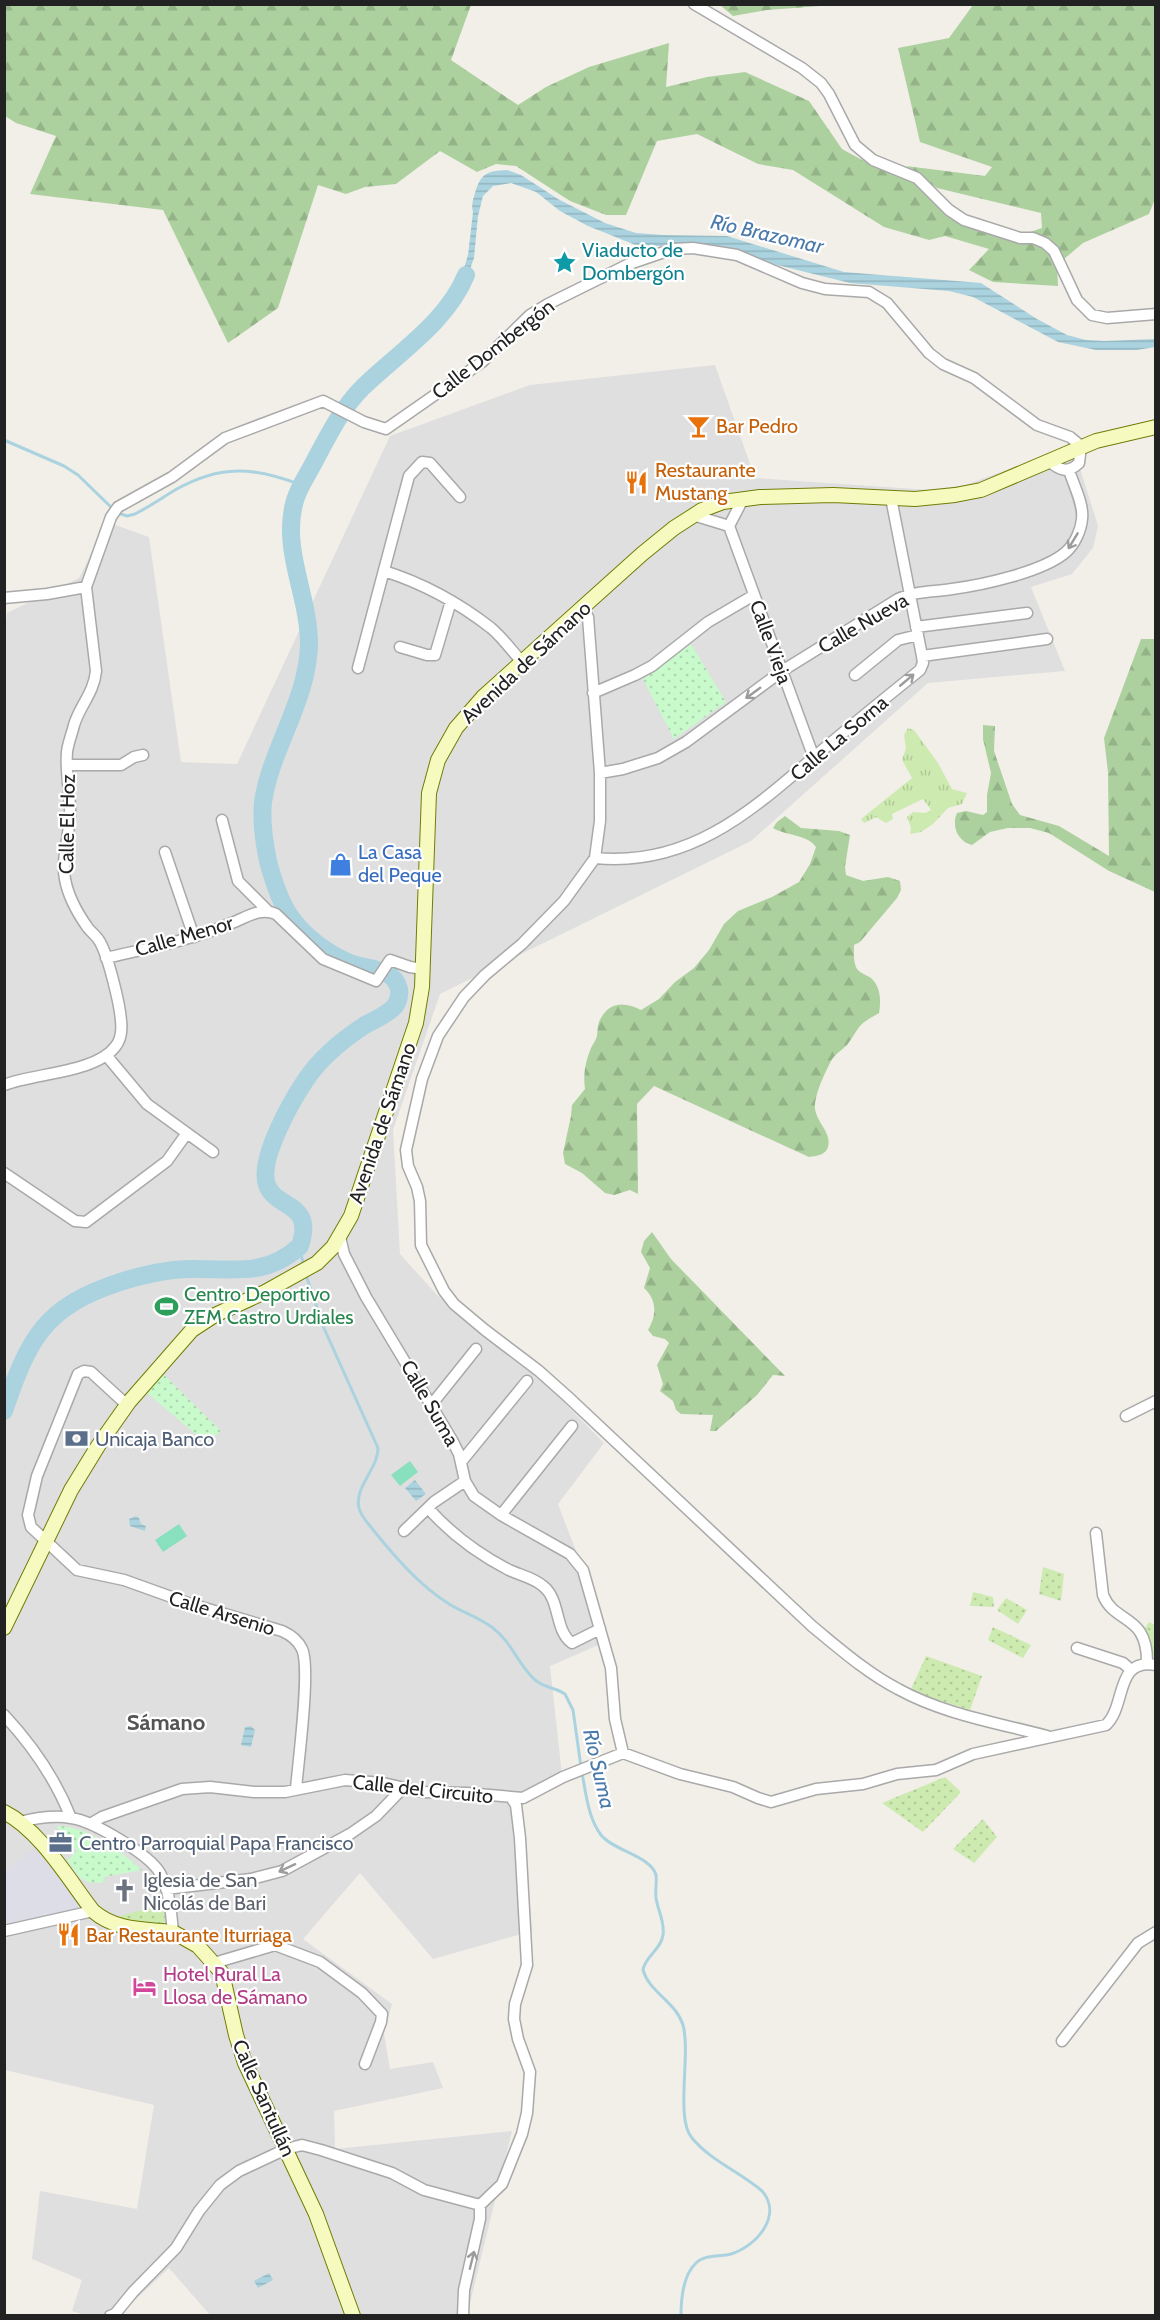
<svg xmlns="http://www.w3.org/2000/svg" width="1160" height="2320" font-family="Cabin,sans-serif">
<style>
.residential{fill:#e0dfdf}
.grass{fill:url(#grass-tufts)}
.forest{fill:url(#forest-firs)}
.park{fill:url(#park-dots)}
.garden{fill:url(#garden-dots)}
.pitch{fill:#88e0be}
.plaza{fill:#dddde8}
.water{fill:url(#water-rules)}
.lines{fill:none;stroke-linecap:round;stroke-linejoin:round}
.stream{stroke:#aad3df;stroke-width:3}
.river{stroke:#aad3df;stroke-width:18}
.street-casing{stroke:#a9a9a9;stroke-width:13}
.secondary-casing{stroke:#707d05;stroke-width:16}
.street{stroke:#fff;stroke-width:10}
.secondary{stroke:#f7fabf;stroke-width:14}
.oneway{stroke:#9c9c9c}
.labels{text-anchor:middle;stroke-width:4.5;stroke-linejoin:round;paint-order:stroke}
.culture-label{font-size:20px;fill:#0d838f;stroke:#fff;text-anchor:start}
.street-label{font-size:20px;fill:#222;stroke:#fff}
.food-label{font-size:20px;fill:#c56008;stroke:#fff;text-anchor:start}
.shop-label{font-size:20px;fill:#366cbe;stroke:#fff;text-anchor:start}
.leisure-label{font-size:20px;fill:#27864d;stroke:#fff;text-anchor:start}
.service-label{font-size:20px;fill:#4e5e75;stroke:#fff;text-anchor:start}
.worship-label{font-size:20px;fill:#5b616d;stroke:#fff;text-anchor:start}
.hotel-label{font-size:20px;fill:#b23c85;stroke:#fff;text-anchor:start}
.water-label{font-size:21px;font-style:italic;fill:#4a7aab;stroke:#fff}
.quarter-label{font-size:22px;font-weight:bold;fill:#555;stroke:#fff}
</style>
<defs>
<pattern id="grass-tufts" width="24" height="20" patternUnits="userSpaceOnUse" patternTransform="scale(1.5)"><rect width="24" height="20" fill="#cdebb0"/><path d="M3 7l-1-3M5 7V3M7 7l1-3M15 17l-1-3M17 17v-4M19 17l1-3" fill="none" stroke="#b0c997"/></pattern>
<pattern id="forest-firs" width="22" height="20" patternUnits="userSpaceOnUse" patternTransform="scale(1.5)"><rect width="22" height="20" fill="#add19e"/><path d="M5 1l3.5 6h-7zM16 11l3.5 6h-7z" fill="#95b388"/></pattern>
<pattern id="park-dots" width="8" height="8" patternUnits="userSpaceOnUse" patternTransform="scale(1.5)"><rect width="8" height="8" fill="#c8facc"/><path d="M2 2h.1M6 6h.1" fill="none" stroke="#acd6af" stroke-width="1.8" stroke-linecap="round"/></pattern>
<pattern id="garden-dots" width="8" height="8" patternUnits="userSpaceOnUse" patternTransform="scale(1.5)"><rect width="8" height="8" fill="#cdebb0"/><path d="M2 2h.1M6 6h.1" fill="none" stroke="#b0c997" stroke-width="1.8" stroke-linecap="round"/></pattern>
<pattern id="water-rules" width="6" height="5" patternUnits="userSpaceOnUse" patternTransform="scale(1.5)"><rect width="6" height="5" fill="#aad3df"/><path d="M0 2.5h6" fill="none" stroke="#92b5bf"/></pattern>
</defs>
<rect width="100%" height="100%" fill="#f2efe9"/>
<path class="residential" d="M715 365 755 478 930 490 965 485 1073 446 1098 526 1093 548 1072 574 1031 587 1065 671 928 683 751 841 440 994 393 1130 400 1254 437 1295 534 1372 604 1443 558 1504 610 1640 550 1666 563 1784 522 1804 532 1931 433 1959 360 1873 303 1939 392 2004 384 2034 390 2069 433 2062 443 2088 334 2111 335 2149 512 2131 467 2315H210L169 2268 119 2315H85L72 2311 82 2280 32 2259 40 2191 137 2209 154 2105 5 2070 4 645 7 613 79 578 107 522 149 537 181 762 237 764 390 436 530 385Z"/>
<path class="grass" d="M908 728 914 730 938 763 952 789 967 793 962 804 948 808 933 824 921 832 910 834 911 828 907 817 913 812 925 813 931 810 923 799 892 814 893 819 886 823 876 817 864 823 861 819 912 778 902 760 906 748 904 735Z"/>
<path class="forest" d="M4 5H471L451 60 518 105 546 87 589 67 669 43 666 87 707 77 745 72 809 101 842 149 875 167 915 183 947 216 1009 239 1042 228 1041 213 937 188 906 166 985 176 992 167 920 142 898 48 949 38 973 5H1155V199L1149 214 1083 243 1057 265 1058 286 993 282 969 270 989 249 945 236 929 240 884 227 793 170 758 164 697 134 657 141 626 215H606L570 201 516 166 496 164 477 172 440 151 396 184 365 187 346 194 318 185 278 308 228 343 163 210 30 194 56 136 16 123 5 116Z
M720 5H834L767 10 733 16Z
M1141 639H1155V892L1109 871 1049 833 1030 828H1008L990 832 972 845C958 842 951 826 957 813L966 811 983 815 987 812V795L991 773 983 739V725L995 726 994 751 1012 804 1020 815 1059 826 1109 856 1108 772 1104 738Z
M785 816 801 828 839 831 850 835 845 867 846 875 863 881 888 877 900 881 901 890 897 898 860 942 854 945C854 953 853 962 857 969 862 975 869 975 873 980 881 989 881 1002 879 1013 873 1017 865 1020 860 1026 855 1032 852 1039 847 1045 842 1050 835 1054 831 1061 825 1073 814 1095 815 1109 817 1123 832 1133 828 1147 826 1155 816 1156 809 1157L654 1086 637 1104 638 1194 630 1190 614 1195 605 1193 582 1173 565 1164 563 1153 571 1116 572 1105 585 1089C583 1075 585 1062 591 1048 593 1044 596 1040 597 1036 598 1030 597 1024 601 1018 611 1000 627 1003 641 1010L659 999 675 982 694 968 709 950 724 924 738 911 772 897 799 882 810 864 816 847C807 834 786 836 773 828L777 822Z
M652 1232 671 1259 785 1376 773 1375 757 1395 716 1431H710L713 1415 681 1414 676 1410 673 1401 660 1391 663 1384 657 1365 669 1343 665 1339 653 1336 648 1330C657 1315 657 1300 644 1288L650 1268 641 1252 644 1241Z"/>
<path class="park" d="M691 644 726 702 674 739 643 679Z
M161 1372 221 1431 206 1443 145 1391Z
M56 1826C85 1825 121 1851 142 1870L104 1877V1882C82 1886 79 1876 67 1860L77 1851Z"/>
<path class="garden" d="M1043 1567 1064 1574 1061 1601 1039 1594Z
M973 1592 993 1597 994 1607 970 1606Z
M1006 1598 1027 1610 1018 1624 997 1610Z
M1149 1622 1155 1625V1660L1150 1650 1145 1628Z
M993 1627 1031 1645 1023 1658 988 1640Z
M926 1656 982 1676 970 1710 910 1691Z
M945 1777 961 1792 923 1832 882 1803Z
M983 1819 997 1837 974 1863 953 1849Z
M160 1905 163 1906 166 1922 164 1923 121 1922 118 1919 120 1916Z"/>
<path class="pitch" d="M410 1461 418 1472 400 1486 391 1475Z
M179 1524 187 1536 163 1552 155 1540Z"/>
<path class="plaza" d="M34 1848 83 1908 5 1925V1872Z"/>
<path class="water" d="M507 170 521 175 558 199 605 223 636 233 663 235 727 236 844 272 981 283 1037 319 1067 335 1086 340 1105 341 1155 339V347L1137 350H1096L1058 342 973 297 949 291 850 283 765 262 668 246H638L588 226 560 211 536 192 511 183 493 186 483 196 478 216 474 258 466 280 456 295 468 255 473 212C471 205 473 200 475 193 481 173 487 171 507 170Z
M415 1480 426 1494 416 1501 405 1488Z
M136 1516 139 1518 141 1524 146 1526 145 1531 130 1526 129 1519Z
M251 1726 255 1730 251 1747 241 1745 245 1727Z
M269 2273 273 2280 258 2288 254 2281Z"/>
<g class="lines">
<path class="stream" d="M4 440 64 466 78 475 113 509
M118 513 127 516 135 514C149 507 162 498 175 490 221 464 254 467 301 485
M299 1247 304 1266
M306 1275 323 1326 378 1448C378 1469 354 1487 359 1508 361 1517 369 1524 374 1531 396 1558 419 1585 449 1604 464 1613 480 1618 493 1628 512 1643 517 1662 533 1678 542 1688 555 1687 565 1694L573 1710 581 1767
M582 1773C586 1793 588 1818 601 1835 614 1851 651 1856 656 1875 657 1883 655 1891 656 1898 658 1911 665 1922 663 1935 661 1950 645 1956 643 1970 649 1992 676 2002 683 2025 691 2054 675 2119 692 2138 711 2161 740 2172 762 2191 783 2215 757 2246 731 2254 720 2257 705 2254 696 2263 683 2275 681 2299 681 2316"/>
<path class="river" d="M4 1411C29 1338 44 1307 120 1282 145 1274 170 1268 197 1269 237 1269 267 1276 300 1246 315 1201 276 1210 267 1185 258 1160 291 1102 305 1081 320 1058 342 1040 365 1025 376 1019 387 1015 395 1006 399 1000 400 995 399 989 393 966 366 970 350 963 328 954 303 936 290 916 279 900 273 880 268 861 264 842 261 822 263 802 271 748 308 700 309 644 309 596 282 551 294 504 297 490 305 479 312 466 327 438 340 410 363 387 398 353 447 322 466 275"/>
<defs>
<path id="street" d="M694 4 802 68 821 83 829 94 855 145 873 160 917 178 949 210 964 220 1020 238H1033L1045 243 1054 251 1077 300 1092 315 1107 318 1156 314
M693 515 729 526
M729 526 814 758
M729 526 743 499
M384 571C422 583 459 603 491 628 502 637 512 651 522 662
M4 598 47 594 86 587
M582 608 588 617 600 773V821L595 858 564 901 522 944 485 975 464 997 438 1036 422 1079 406 1150 408 1166 417 1187 420 1201 421 1245 444 1291 454 1304 485 1330 539 1371 567 1396 813 1627C840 1649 867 1673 898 1689 943 1714 998 1723 1047 1736
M916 627 1027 613
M400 647 427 655H435L451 601
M922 656 1047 639
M358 668 409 476 422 462 430 463 460 497
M855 675 898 640 918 635
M593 693 635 675 652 666 708 622 754 595
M68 765H121L134 757 143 755
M600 773 623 769 658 758 686 742 782 671 898 599C915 591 933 592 952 589 982 585 1043 572 1066 552 1075 544 1081 530 1082 519 1084 504 1073 484 1069 470
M222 820 238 881 267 910
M165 852 194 937
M595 858C687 867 748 814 813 758 848 728 884 699 920 670L923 663 922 656 891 498
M106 958C149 948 192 940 232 923 247 917 261 907 276 914L323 959 376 981 390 960 410 967 423 969
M106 1055 147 1104 213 1152
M4 1085C34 1073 95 1073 115 1047 121 1040 122 1030 121 1021 120 1004 108 956 100 942 97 936 92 933 88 928 78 914 68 896 65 879 61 861 69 836 70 816 71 795 65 773 67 752 68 743 72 734 74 725 80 705 94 693 96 671L86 587 111 517 118 507 172 477 225 438 323 401 364 422 386 429 482 362 530 315 548 304 629 264 673 249 693 248 737 255 802 283 825 289 869 292 887 303 929 353 943 364 974 378 1037 425 1070 437 1081 446 1079 463C1068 474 1059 470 1049 461
M4 1173 75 1221 86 1222 167 1161 187 1133
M340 1237 344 1254 366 1297 452 1440 459 1454 465 1481 474 1496 501 1515 570 1554 583 1570 611 1668 615 1719 623 1753
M432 1404 476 1349
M127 1405 91 1372 84 1371 78 1374 37 1476 28 1515 31 1527 77 1570 124 1580 191 1604 282 1631C291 1635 298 1640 302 1649 311 1668 298 1763 296 1789
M1126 1416 1156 1401
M461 1462 527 1381
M428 1508C451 1534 478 1554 509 1570 520 1575 534 1578 543 1586 561 1600 554 1630 572 1643L600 1629
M501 1515 572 1426
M404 1531 434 1502 465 1481
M1096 1533 1103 1595C1115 1625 1148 1613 1147 1664
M1077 1648 1123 1663 1131 1670
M4 1715C32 1745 56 1780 71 1818
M20 1822C36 1818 54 1815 71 1818 93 1821 149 1854 160 1873 170 1891 171 1913 173 1932
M90 1824 102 1817 182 1789 210 1787 254 1792H285L345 1780 383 1783 422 1792 467 1793 523 1798 563 1777 623 1753 680 1774 733 1787 758 1798 771 1802 816 1789 863 1784 897 1774 936 1770 973 1754 1106 1725C1127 1705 1114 1658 1156 1665
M166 1889 251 1879 282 1871 350 1834 376 1816 403 1788
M4 1931 93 1911
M214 1963 275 1945 320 1962 362 1993 382 2014 381 2022 365 2064
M1062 2041 1138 1943 1156 1932
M110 2316 115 2314 133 2292 176 2248 199 2211 220 2185 239 2171 286 2149 302 2145 321 2150 392 2173 424 2190 480 2205 502 2184 522 2134 527 2113 530 2072 518 2039 514 2019 515 2004 527 1965 520 1838 516 1805 512 1799
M463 2316 464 2290 480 2219V2205"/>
<path id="secondary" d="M4 1628 71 1490 98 1446 129 1402 192 1330 215 1315 265 1292 317 1263 333 1247 351 1216 416 1023 422 987 429 793 438 760 456 728 483 697 642 554 674 528 702 510 723 502 760 497 833 495 915 499 955 495 981 490 1096 441 1156 427
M4 1812C40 1830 69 1880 93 1911 116 1931 144 1929 173 1932L198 1946 222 1973 236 2035 245 2063 316 2214 353 2316"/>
</defs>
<use href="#street" class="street-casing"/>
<use href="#secondary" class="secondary-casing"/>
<use href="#street" class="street"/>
<use href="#secondary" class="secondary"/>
</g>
<defs><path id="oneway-shaft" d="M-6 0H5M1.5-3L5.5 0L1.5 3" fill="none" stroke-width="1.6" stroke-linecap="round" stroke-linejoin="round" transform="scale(1.5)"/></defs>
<g class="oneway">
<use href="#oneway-shaft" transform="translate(1073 541) rotate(121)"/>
<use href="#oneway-shaft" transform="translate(907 680) rotate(-40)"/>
<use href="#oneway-shaft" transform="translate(753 693) rotate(144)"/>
<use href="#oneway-shaft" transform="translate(287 1868) rotate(155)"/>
<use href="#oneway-shaft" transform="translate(472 2260) rotate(-76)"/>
</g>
<defs>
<symbol id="sight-bare" viewBox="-9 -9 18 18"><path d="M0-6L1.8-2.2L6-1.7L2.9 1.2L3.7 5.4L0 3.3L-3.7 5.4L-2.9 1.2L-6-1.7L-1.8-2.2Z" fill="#0f9aa8" stroke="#fff" stroke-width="2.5" paint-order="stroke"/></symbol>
<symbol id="bar-bare" viewBox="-9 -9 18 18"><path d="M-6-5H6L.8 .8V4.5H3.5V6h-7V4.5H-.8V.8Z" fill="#e8710a" stroke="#fff" stroke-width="2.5" paint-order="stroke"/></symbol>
<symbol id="restaurant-bare" viewBox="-9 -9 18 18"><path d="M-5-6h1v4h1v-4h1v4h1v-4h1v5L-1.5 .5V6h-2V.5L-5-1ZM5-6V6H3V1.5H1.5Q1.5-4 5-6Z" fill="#e8710a" stroke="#fff" stroke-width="2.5" paint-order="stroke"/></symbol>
<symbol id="shop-bare" viewBox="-9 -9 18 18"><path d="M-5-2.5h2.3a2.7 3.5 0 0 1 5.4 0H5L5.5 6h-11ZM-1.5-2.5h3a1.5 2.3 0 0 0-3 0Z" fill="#3f7fe0" stroke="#fff" stroke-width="2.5" paint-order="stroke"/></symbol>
<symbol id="stadium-bare" viewBox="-9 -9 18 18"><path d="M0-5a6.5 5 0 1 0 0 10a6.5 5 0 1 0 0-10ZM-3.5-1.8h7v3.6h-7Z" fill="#2e9e5b" stroke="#fff" stroke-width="2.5" paint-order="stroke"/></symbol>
<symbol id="bank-bare" viewBox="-9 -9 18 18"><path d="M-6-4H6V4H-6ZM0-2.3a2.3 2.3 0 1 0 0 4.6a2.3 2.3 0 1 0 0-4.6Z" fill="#5c6f8a" stroke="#fff" stroke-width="2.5" paint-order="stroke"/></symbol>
<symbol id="office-bare" viewBox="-9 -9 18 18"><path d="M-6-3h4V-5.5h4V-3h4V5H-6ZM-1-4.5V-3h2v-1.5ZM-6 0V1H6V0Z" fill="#5c6f8a" stroke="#fff" stroke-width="2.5" paint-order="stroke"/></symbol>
<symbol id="church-bare" viewBox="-9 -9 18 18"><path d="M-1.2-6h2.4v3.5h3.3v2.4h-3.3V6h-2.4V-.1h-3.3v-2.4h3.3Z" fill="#6b7280" stroke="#fff" stroke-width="2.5" paint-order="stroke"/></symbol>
<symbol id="hotel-bare" viewBox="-9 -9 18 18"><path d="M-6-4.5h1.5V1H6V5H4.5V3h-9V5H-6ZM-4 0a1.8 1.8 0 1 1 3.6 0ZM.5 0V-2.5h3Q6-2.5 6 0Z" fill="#d1479c" stroke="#fff" stroke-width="2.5" paint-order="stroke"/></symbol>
</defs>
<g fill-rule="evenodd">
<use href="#sight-bare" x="548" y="246" width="33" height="33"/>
<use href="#bar-bare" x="682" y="410" width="33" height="33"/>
<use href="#restaurant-bare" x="620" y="466" width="33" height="33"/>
<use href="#shop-bare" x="324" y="848" width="33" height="33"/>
<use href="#stadium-bare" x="150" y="1290" width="33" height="33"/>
<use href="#bank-bare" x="60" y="1422" width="33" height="33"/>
<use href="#office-bare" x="44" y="1826" width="33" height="33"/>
<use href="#church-bare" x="108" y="1874" width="33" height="33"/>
<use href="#restaurant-bare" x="52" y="1918" width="33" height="33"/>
<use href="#hotel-bare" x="128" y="1970" width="33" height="33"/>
</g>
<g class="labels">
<g class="culture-label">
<text x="582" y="257">Viaducto de<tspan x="582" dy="23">Dombergón</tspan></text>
</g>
<g class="street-label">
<text transform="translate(493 349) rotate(-38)" y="7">Calle Dombergón</text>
<text transform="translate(863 623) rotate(-30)" y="7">Calle Nueva</text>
<text transform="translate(771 642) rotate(70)" y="7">Calle Vieja</text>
<text transform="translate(526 662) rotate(-43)" y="7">Avenida de Sámano</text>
<text transform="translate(839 738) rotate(-40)" y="7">Calle La Sorna</text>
<text transform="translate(67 824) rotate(-89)" y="7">Calle El Hoz</text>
<text transform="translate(184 936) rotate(-16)" y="7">Calle Menor</text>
<text transform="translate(382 1123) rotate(-71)" y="7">Avenida de Sámano</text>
<text transform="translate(430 1403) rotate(60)" y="7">Calle Suma</text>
<text transform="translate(222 1613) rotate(17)" y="7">Calle Arsenio</text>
<text transform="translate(423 1789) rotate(6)" y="7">Calle del Circuito</text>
<text transform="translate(264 2098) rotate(66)" y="7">Calle Santullán</text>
</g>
<g class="food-label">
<text x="716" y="433">Bar Pedro</text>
<text x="655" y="477">Restaurante<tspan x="655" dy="23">Mustang</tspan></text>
<text x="86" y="1942">Bar Restaurante Iturriaga</text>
</g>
<g class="shop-label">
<text x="358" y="859">La Casa<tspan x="358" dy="23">del Peque</tspan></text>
</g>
<g class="leisure-label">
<text x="184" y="1301">Centro Deportivo<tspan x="184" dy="23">ZEM Castro Urdiales</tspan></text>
</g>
<g class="service-label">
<text x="95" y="1446">Unicaja Banco</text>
<text x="79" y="1850">Centro Parroquial Papa Francisco</text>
</g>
<g class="worship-label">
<text x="143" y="1887">Iglesia de San<tspan x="143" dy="23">Nicolás de Bari</tspan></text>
</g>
<g class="hotel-label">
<text x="163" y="1981">Hotel Rural La<tspan x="163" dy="23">Llosa de Sámano</tspan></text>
</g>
<g class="water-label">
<text transform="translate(767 234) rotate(13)" y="7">Río Brazomar</text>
<text transform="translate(599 1769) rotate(77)" y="7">Río Suma</text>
</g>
<g class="quarter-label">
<text x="166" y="1730">Sámano</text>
</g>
</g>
<rect width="1160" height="2320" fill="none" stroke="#222222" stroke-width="12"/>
</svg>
